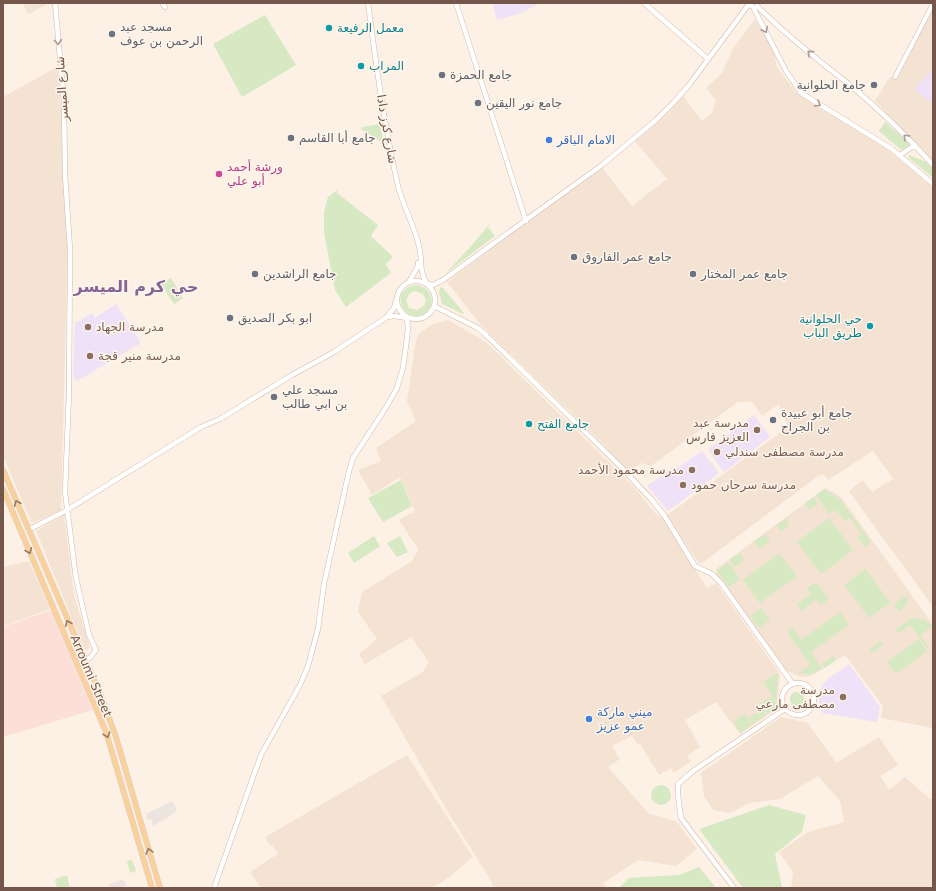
<svg xmlns="http://www.w3.org/2000/svg" width="936" height="891" font-family="'DejaVu Sans','Noto Naskh Arabic',sans-serif">
<style>
.residential{fill:#f4e2d3}
.commercial{fill:#fce0d8}
.industrial{fill:#ece4df}
.education{fill:#eee1f8}
.green{fill:#d6e9c3;fill-rule:evenodd}
.lines{fill:none;stroke-linecap:round;stroke-linejoin:round}
.tertiary-casing{stroke:#cfbaae;stroke-width:5}
.secondary-casing{stroke:#d2b9ab;stroke-width:5.5}
.primary-casing{stroke:#d8d0cc;stroke-width:6}
.tertiary{stroke:#fff;stroke-width:4}
.secondary{stroke:#fff;stroke-width:4.5}
.primary{stroke:#fad09d;stroke-width:5}
.oneway{stroke:#ac9a92}
.oneway2{stroke:#9c7b63}
.culture-dot{fill:#0f9aa8;stroke:#fff5ea;stroke-width:1.5}
.worship-dot{fill:#6b7280;stroke:#fff5ea;stroke-width:1.5}
.shop-dot{fill:#3f7fe0;stroke:#fff5ea;stroke-width:1.5}
.hotel-dot{fill:#d1479c;stroke:#fff5ea;stroke-width:1.5}
.education-dot{fill:#8d6e63;stroke:#fff5ea;stroke-width:1.5}
.labels{text-anchor:middle;stroke-width:3;stroke-linejoin:round;paint-order:stroke}
.worship-label{font-size:12px;fill:#5b616d;stroke:#fff5ea;text-anchor:start}
.culture-label{font-size:12px;fill:#0d838f;stroke:#fff5ea;text-anchor:start}
.street-label{font-size:12px;fill:#74564a;stroke:#fff5ea}
.shop-label{font-size:12px;fill:#366cbe;stroke:#fff5ea;text-anchor:start}
.hotel-label{font-size:12px;fill:#b23c85;stroke:#fff5ea;text-anchor:start}
.education-label{font-size:12px;fill:#785e54;stroke:#fff5ea;text-anchor:start}
.district-label{font-size:16px;font-weight:bold;fill:#836598;stroke:#fff5ea}
</style>
<rect width="100%" height="100%" fill="#fcf1e4"/>
<path class="residential" d="M23 3H50L28 14Z
M933 9V161L875 101 888 80 891 77 894 80Z
M755 19 775 54 776 66 796 92 819 108 864 134 875 139 933 188V607L849 491 863 480 872 492 893 479 896 482 873 451 828 480 823 474 818 476 702 563H699L666 516 788 427 779 404 762 416 752 402H738L651 466 641 463 629 471 591 432 480 324 447 282 601 166 632 206 667 179 635 141 669 113 683 96 702 121 712 113 716 100 706 88 722 73 734 47Z
M57 67 62 118 68 232 61 510 32 523 3 456V97Z
M448 320 486 342 634 487 655 513 663 518 707 588 716 583 780 674 777 705 775 710 740 734 716 702 685 720 700 747 687 756 691 761 674 773 671 768 659 775 640 744 638 745 632 736 612 746 620 759 608 767 649 814 676 821 697 849 676 866 638 860 603 883 607 888H494L489 877 451 817 381 696 423 672 429 662 411 637 365 664 359 654 377 639 358 612 362 592 412 561 418 549 399 520 415 511 400 477 372 495 358 470 381 461 376 448 416 421 407 401 415 346 418 334 433 324Z
M826 488 841 497 933 625V728L881 718 883 706 845 655 811 676 801 677 787 671 716 573V569L824 489Z
M64 515 74 595 90 648 85 650 36 531Z
M29 561 50 609 3 626V567Z
M781 717 808 723 836 763 879 737 898 765 880 776 889 790 905 777 930 799 933 797V888H791L793 872 779 852 808 832 844 822 840 801 818 776 780 799 750 803 730 813 713 810 704 796 701 773Z
M407 755 473 857 449 877 433 888H261L250 872 278 854 272 845 270 846 265 837Z"/>
<path class="commercial" d="M51 610 93 710 3 737V627Z"/>
<path class="industrial" d="M172 801 177 810 170 816 153 826 151 819 147 820 146 814Z
M123 879 126 886 121 888H109L108 885Z"/>
<path class="education" d="M492 3H540L521 13 497 20Z
M933 69V104L914 89Z
M116 304 140 341 139 344 77 381 73 376 75 322 79 321 92 313 95 318Z
M754 415 770 437 724 472 708 450Z
M702 451 719 473 668 511 647 486 674 467 676 469Z
M849 664 880 707 877 722 822 713 820 708 819 701V694L822 685 829 678Z"/>
<path class="green" d="M265 15 296 65 242 97 213 44Z
M885 122 899 134 910 145 901 150 879 131Z
M380 124 383 139 381 142 361 129 362 127Z
M909 155 926 162 933 169V178L909 158Z
M337 190V193L378 225 371 236 393 257 386 264 391 273 346 307 335 290 324 233V212L328 197Z
M492 221 488 227 495 236 445 274 472 245Z
M171 278 183 298 174 304 161 284Z
M415 285C426 285 437 297 429 309 413 333 382 293 415 285ZM415 291 423 294 426 301 424 306 417 310 409 308 406 300 410 293Z
M442 287 464 313 463 314 442 304 439 292 440 288Z
M401 480 412 506 383 522 368 498Z
M824 489 839 498 871 542 865 547 858 538 862 535 850 518 845 521 836 510 829 514 816 495Z
M814 497 818 504 809 510 805 503Z
M829 518 853 550 821 574 797 542Z
M785 519 789 526 781 532 776 525Z
M765 534 770 541 759 549 754 541Z
M374 536 380 546 354 563 348 553Z
M400 536 408 552 397 557 387 543Z
M740 553 744 560 734 567 730 560Z
M779 553 797 576 760 603 743 580Z
M728 562 740 579 729 587 717 571Z
M866 569 890 603 869 618 844 585Z
M816 582 829 599 820 605 816 600 801 611 797 604 811 594 807 588Z
M907 595C908 602 906 607 900 612L894 604Z
M761 608 770 620 759 628 750 616Z
M840 612 849 625 811 652 822 669 809 675 799 673 810 665 787 632 792 627 801 640Z
M917 618 926 620 932 627 920 635 930 648 929 650 910 625 898 633 895 630 911 619Z
M919 639 927 651 896 674 887 662Z
M880 641 883 645 872 653 870 649Z
M833 656 836 660 825 668 822 664Z
M777 673 778 674 776 701 763 682Z
M790 699a7 7 0 1 1 14 0a7 7 0 1 1-14 0Z
M771 696 776 703 773 710 767 714 759 704Z
M762 709 766 715 753 724 749 718Z
M745 714 752 724 741 733 733 722Z
M651 795a10 10 0 1 1 20 0a10 10 0 1 1-20 0Z
M769 805 806 815 802 832 775 854 782 888H743L699 829Z
M132 860 136 871 130 873 127 861Z
M699 867 716 888H619L629 878 679 875Z
M67 875 70 888H57L55 879Z"/>
<g class="lines">
<defs>
<path id="tertiary" d="M895 77 933 4"/>
<path id="secondary" d="M55 3 64 102 65 175 70 249 69 393 65 492 76 578 89 635 96 650 91 657 84 661
M162 3 165 7
M368 3C376 64 384 125 398 186 403 206 414 225 419 246 423 261 418 269 427 284L433 285 443 280 602 165 656 120 673 103 689 85 749 4
M456 3 526 221
M644 3 708 59
M748 3 753 7 786 71 801 93 892 149 933 184
M757 6C784 33 815 58 845 81 877 107 906 135 933 165
M900 155 915 145
M397 300a19 19 0 1 1 38 0a19 19 0 1 1-38 0Z
M409 282 418 266V263
M434 306 478 328 486 335 621 467 651 499 664 515 695 566 712 574 721 583 792 683
M28 530 67 510 201 427 220 419 292 375 334 352 387 317
M782 699a16 16 0 1 1 32 0a16 16 0 1 1-32 0Z
M214 888 257 766 262 753 300 685 308 666 318 629 324 584 349 471 353 458 385 409 397 388 403 368 406 346 408 329 407 318 395 316 387 317 394 308 396 300
M734 888 681 818 678 795V784L693 771 785 709"/>
<path id="primary" d="M3 470 101 696 116 737 160 888
M3 489 106 732 152 888"/>
</defs>
<use href="#tertiary" class="tertiary-casing"/>
<use href="#secondary" class="secondary-casing"/>
<use href="#primary" class="primary-casing"/>
<use href="#tertiary" class="tertiary"/>
<use href="#secondary" class="secondary"/>
<use href="#primary" class="primary"/>
</g>
<defs><path id="oneway-chevron" d="M-2-3.5L2.5 0L-2 3.5" fill="none" stroke-width="1.6" stroke-linecap="round" stroke-linejoin="round"/></defs>
<g class="oneway">
<use href="#oneway-chevron" transform="translate(765 30) rotate(63)"/>
<use href="#oneway-chevron" transform="translate(58 42) rotate(85)"/>
<use href="#oneway-chevron" transform="translate(810 53) rotate(-140)"/>
<use href="#oneway-chevron" transform="translate(818 104) rotate(31)"/>
<use href="#oneway-chevron" transform="translate(906 137) rotate(-135)"/>
</g>
<g class="oneway2">
<use href="#oneway-chevron" transform="translate(17 503) rotate(-113)"/>
<use href="#oneway-chevron" transform="translate(29 551) rotate(67)"/>
<use href="#oneway-chevron" transform="translate(68 623) rotate(-113)"/>
<use href="#oneway-chevron" transform="translate(107 735) rotate(71)"/>
<use href="#oneway-chevron" transform="translate(149 851) rotate(-106)"/>
</g>
<g class="culture-dot">
<circle cx="329" cy="28" r="4"/>
<circle cx="361" cy="66" r="4"/>
<circle cx="870" cy="326" r="4"/>
<circle cx="529" cy="424" r="4"/>
</g>
<g class="worship-dot">
<circle cx="112" cy="34" r="4"/>
<circle cx="442" cy="75" r="4"/>
<circle cx="874" cy="85" r="4"/>
<circle cx="478" cy="103" r="4"/>
<circle cx="291" cy="138" r="4"/>
<circle cx="574" cy="257" r="4"/>
<circle cx="255" cy="274" r="4"/>
<circle cx="693" cy="274" r="4"/>
<circle cx="230" cy="318" r="4"/>
<circle cx="274" cy="397" r="4"/>
<circle cx="773" cy="420" r="4"/>
</g>
<g class="shop-dot">
<circle cx="549" cy="140" r="4"/>
<circle cx="589" cy="719" r="4"/>
</g>
<circle class="hotel-dot" cx="219" cy="174" r="4"/>
<g class="education-dot">
<circle cx="88" cy="327" r="4"/>
<circle cx="90" cy="356" r="4"/>
<circle cx="757" cy="430" r="4"/>
<circle cx="717" cy="452" r="4"/>
<circle cx="692" cy="470" r="4"/>
<circle cx="683" cy="485" r="4"/>
<circle cx="843" cy="697" r="4"/>
</g>
<g class="labels">
<g class="worship-label">
<text x="120" y="31">مسجد عبد<tspan x="120" dy="14">الرحمن بن عوف</tspan></text>
<text x="450" y="79">جامع الحمزة</text>
<text x="866" y="89" text-anchor="end">جامع الحلوانية</text>
<text x="486" y="107">جامع نور اليقين</text>
<text x="299" y="142">جامع أبا القاسم</text>
<text x="582" y="261">جامع عمر الفاروق</text>
<text x="263" y="278">جامع الراشدين</text>
<text x="701" y="278">جامع عمر المختار</text>
<text x="238" y="322">ابو بكر الصديق</text>
<text x="282" y="394">مسجد علي<tspan x="282" dy="14">بن ابي طالب</tspan></text>
<text x="781" y="417">جامع أبو عبيدة<tspan x="781" dy="14">بن الجراح</tspan></text>
</g>
<g class="culture-label">
<text x="337" y="32">معمل الرفيعة</text>
<text x="369" y="70">المراب</text>
<text x="862" y="323" text-anchor="end">حي الحلوانية<tspan x="862" dy="14">طريق الباب</tspan></text>
<text x="537" y="428">جامع الفتح</text>
</g>
<g class="street-label">
<text transform="translate(62 89) rotate(-94)" y="4">شارع الميسر</text>
<text transform="translate(387 129) rotate(80)" y="4">شارع كرز دادا</text>
<text transform="translate(91 676) rotate(67)" y="4">Arroumi Street</text>
</g>
<g class="shop-label">
<text x="557" y="144">الامام الباقر</text>
<text x="597" y="716">ميني ماركة<tspan x="597" dy="14">عمو عزيز</tspan></text>
</g>
<g class="hotel-label">
<text x="227" y="171">ورشة أحمد<tspan x="227" dy="14">أبو علي</tspan></text>
</g>
<g class="education-label">
<text x="96" y="331">مدرسة الجهاد</text>
<text x="98" y="360">مدرسة منير قجة</text>
<text x="749" y="427" text-anchor="end">مدرسة عبد<tspan x="749" dy="14">العزيز فارس</tspan></text>
<text x="725" y="456">مدرسة مصطفى سندلي</text>
<text x="684" y="474" text-anchor="end">مدرسة محمود الأحمد</text>
<text x="691" y="489">مدرسة سرحان حمود</text>
<text x="835" y="694" text-anchor="end">مدرسة<tspan x="835" dy="14">مصطفى مارعي</tspan></text>
</g>
<g class="district-label">
<text x="136" y="292">حي كرم الميسر</text>
</g>
</g>
<rect width="936" height="891" fill="none" stroke="#74564a" stroke-width="8"/>
</svg>
